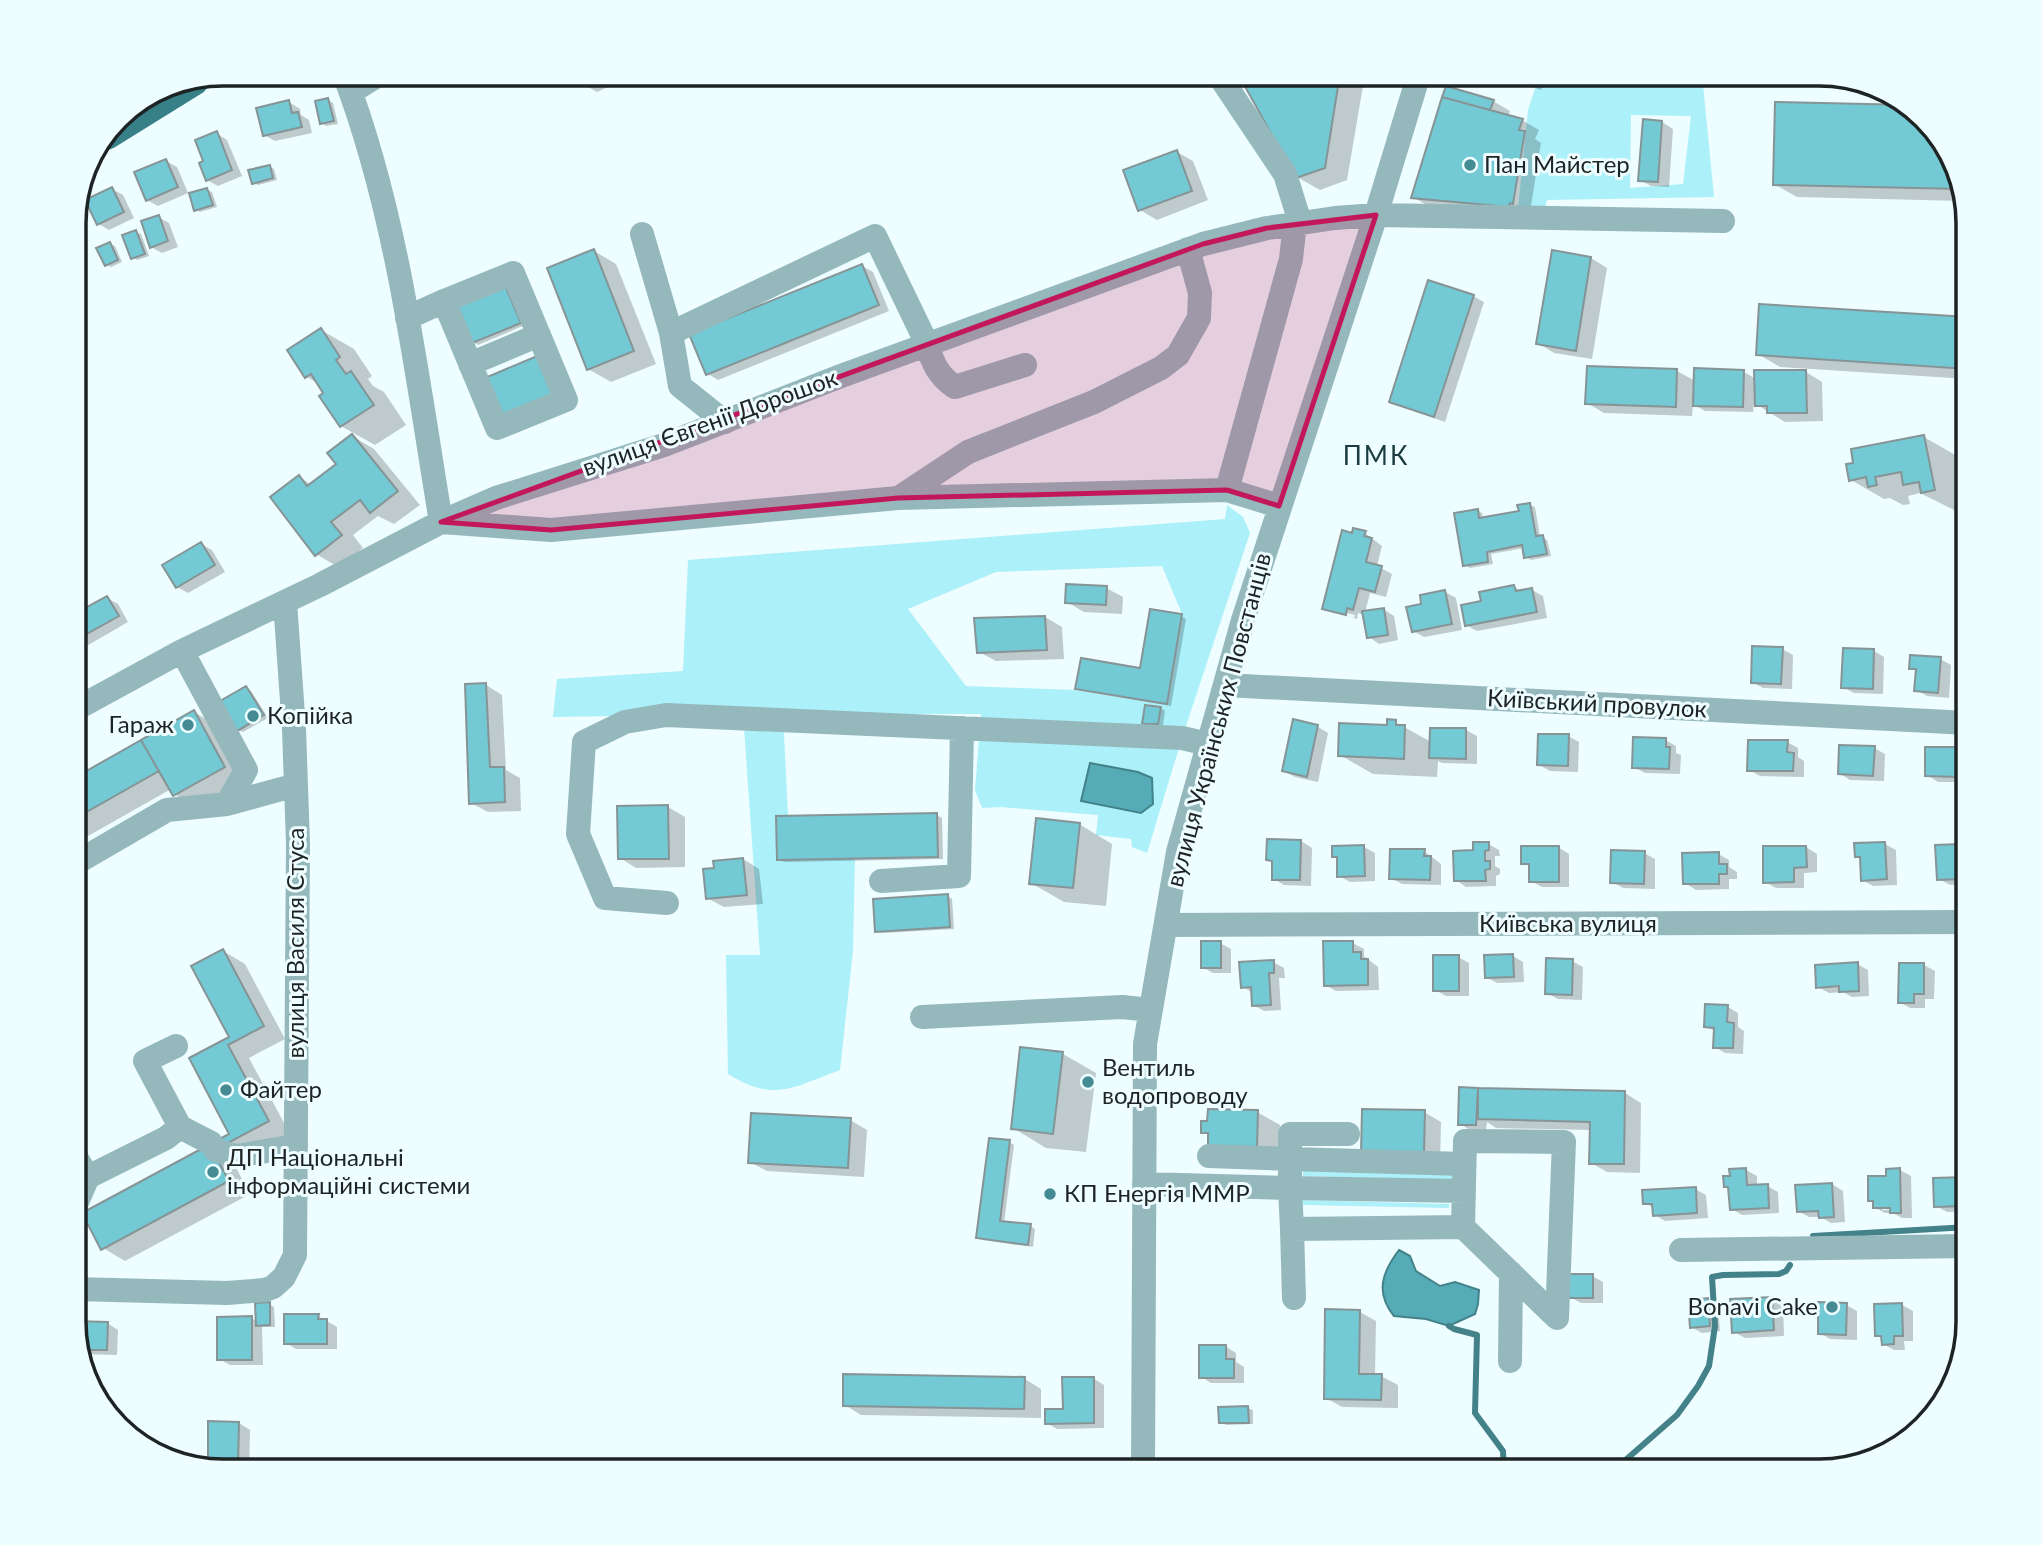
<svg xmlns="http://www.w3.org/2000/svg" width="2042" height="1545" font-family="Lato,sans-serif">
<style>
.green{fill:#acf0f9;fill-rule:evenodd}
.water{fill:#55abb6;stroke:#44828a;stroke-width:2}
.shadow{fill:#0003;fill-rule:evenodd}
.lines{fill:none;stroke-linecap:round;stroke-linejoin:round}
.stream{stroke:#44828a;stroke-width:6}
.building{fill:#73c9d4;stroke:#869496;stroke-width:2}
.minor{stroke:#95b8bc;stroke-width:24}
.major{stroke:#388088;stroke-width:32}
.marked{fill:#c2185b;fill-opacity:0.2;stroke:#c2185b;stroke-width:5;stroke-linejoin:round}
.poi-dot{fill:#448b93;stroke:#eefdff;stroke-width:2.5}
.labels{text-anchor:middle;stroke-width:6;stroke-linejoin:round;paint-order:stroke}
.poi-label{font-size:24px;fill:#1e2324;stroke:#eefdff;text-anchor:start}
.street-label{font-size:24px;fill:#1e2324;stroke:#eefdff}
.neighbourhood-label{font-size:26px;letter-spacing:2px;fill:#1a3c40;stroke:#eefdff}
.rim{fill:none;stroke:#1e2324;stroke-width:3.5}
</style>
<rect width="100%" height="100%" fill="#eefdff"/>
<path class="green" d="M1540 74H1702L1714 197 1547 200 1544 212 1518 209 1528 110ZM1631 115 1691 116 1683 184 1630 188Z
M1227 505 1243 517 1250 533 1182 738 1147 853 1132 847 1131 839 1096 835 1098 815 1001 807 982 808 975 790 981 714H783L788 816H776L777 860 855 859 853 951 840 1070C793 1087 775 1103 728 1074L726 955H760L743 714 553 717 557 679 683 671 688 560 1225 519ZM1162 566 1182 614 1166 704 1075 690 966 686 908 609 996 572Z
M1303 1170 1454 1174V1180L1303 1176Z
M1302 1200 1449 1204V1208L1303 1205Z"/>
<path class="water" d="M1090 763 1138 772 1152 778 1153 804 1141 813 1081 801Z
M1399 1250 1410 1256 1416 1271 1440 1286 1455 1282 1479 1290 1478 1304 1475 1314 1449 1326 1426 1319 1394 1316C1375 1293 1382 1272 1399 1250Z"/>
<path class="shadow" d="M565 74H636L597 92Z
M1240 74H1365L1347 180 1320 190 1297 177Z
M1497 74H1547L1541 90Z
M1447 88 1493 101 1510 111 1508 117 1522 120 1539 130 1535 139 1541 143 1530 212 1430 207 1413 197Z
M328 100 333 103 338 124 326 126 322 123Z
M289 102 300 109 301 115 309 120 312 133 275 141 264 135Z
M1912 107 1953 157 1963 201 1797 197 1774 184Z
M1662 122 1673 129 1669 187 1651 186 1640 180Z
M216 133 227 140 242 176 218 186 207 180 205 162Z
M1177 152 1193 161 1208 200 1157 220 1140 210Z
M166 161 177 167 188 193 158 206 147 200Z
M270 167 274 169 277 180 258 185 254 183Z
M112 189 123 195 134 218 109 230 99 224 87 201Z
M207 190 212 192 217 207 200 212 196 209Z
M158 217 169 223 178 247 162 253 151 247Z
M136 232 141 234 149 256 137 260 132 257Z
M110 244 115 246 122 262 111 267 106 264Z
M594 251 616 264 656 364 611 382 588 369Z
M1591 258 1607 268 1592 359 1554 353 1538 343Z
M862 266 873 272 889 311 718 380 708 374Z
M505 287 525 325 478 345 473 342Z
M1473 296 1484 302 1445 422 1402 407 1391 401Z
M1761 306 1968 319V379L1780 367 1758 354Z
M321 330 354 349 372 376 368 379 373 386 384 392 406 425 375 445 341 426 319 384 307 377Z
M1588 368 1677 371 1695 381 1744 372 1756 379 1806 372 1822 382 1823 421 1785 422 1754 403 1753 412 1705 411 1693 404 1692 416 1604 413 1587 403Z
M352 436 374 449 420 505 394 524 378 516 353 535 363 548 338 567 316 554 299 477 312 485 338 465Z
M1924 437 1957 456 1967 509 1956 511 1920 493 1908 496 1910 504 1903 505 1890 498 1884 499 1851 480Z
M1530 505 1535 507 1540 537 1547 540 1551 556 1531 560 1526 557 1524 548 1491 554 1493 564 1470 568 1465 565 1477 510 1482 513 1483 519 1521 513Z
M1365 533 1382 546 1377 566 1392 574 1386 597 1370 593 1365 613 1383 609 1394 616 1398 640 1379 644 1369 637 1365 615 1358 613 1357 619 1334 613 1354 618 1355 615 1334 610V613L1324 608 1354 535Z
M201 544 212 550 225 572 188 593 177 587Z
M1514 587 1523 592 1532 590 1543 596 1547 618 1477 631 1466 625 1483 602Z
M1106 588 1123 597 1122 614 1084 612 1067 602Z
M1445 592 1456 598 1462 630 1424 637 1413 631 1424 605Z
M107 598 118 604 128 622 78 651 74 648V616Z
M1181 616 1186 619 1171 706 1082 690 1077 688 1141 670Z
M1045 617 1062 627 1064 659 996 661 979 652Z
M1782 649 1793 655 1792 689 1763 688 1752 682Z
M1874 651 1884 657 1883 694 1854 693 1843 687Z
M1940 659 1951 665 1949 698 1927 696 1916 690 1917 672 1911 668Z
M486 685 502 695 506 770 520 778 521 811 488 812 471 803Z
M246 688 251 691 268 718 243 732 238 730Z
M1161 708 1165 711 1163 725H1148L1144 723Z
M194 712 216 725 246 780 197 807 174 794 171 789 74 844V780Z
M1295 722 1318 727 1328 733 1318 782 1295 777 1284 771Z
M1395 722 1431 742V730H1466L1477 736V764L1442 763 1438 761 1437 777 1373 774 1340 755Z
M1568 736 1579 742 1578 772 1550 771 1539 765Z
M1665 740 1676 746V753L1681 755 1680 774 1645 773 1634 767Z
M1787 742 1798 748V757L1804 761V777L1760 776 1749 770Z
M1874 748 1885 754 1884 781 1850 780 1839 773Z
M1960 749 1968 754V782H1938L1927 775Z
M668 807 685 817V867L636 868 620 858Z
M937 815 942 818 943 859 784 862 779 859Z
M1079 824 1112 844 1106 906 1064 902 1031 883Z
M1301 841 1312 848 1311 886 1284 885 1274 879V863L1268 859Z
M1488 844 1499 850 1500 856H1495V866L1500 869V874L1496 876V886L1466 887 1456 880 1475 852Z
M1885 844 1896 850 1897 885 1873 886 1862 880V859L1856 856Z
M1959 846 1968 851V884L1950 885 1939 879Z
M1364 847 1375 853V881L1350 882 1339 876V859L1334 856Z
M1558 847 1569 854V887H1542L1531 881V867L1523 863Z
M1806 847 1817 854V872L1804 873V888H1776L1765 882Z
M1424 851 1441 864V885L1402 884 1391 878Z
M1644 853 1655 859V889L1623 888 1612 882Z
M1718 854 1729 860V867L1737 872V879H1729V889L1696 890 1685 883Z
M743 859 759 869 763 904 724 907 707 898Z
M947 896 952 899 954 929 882 933 877 931Z
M1220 943 1231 949V973H1213L1202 967Z
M1353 943 1364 949V956L1378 967 1379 990 1336 991 1325 985Z
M223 951 245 964 285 1039 249 1058 290 1134 234 1164 250 1194 125 1261 103 1248 231 1135 191 1059 231 1037Z
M1513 956 1523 962 1524 982 1497 983 1486 977Z
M1458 957 1469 963V996H1446L1435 990Z
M1572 961 1583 967 1582 1000 1558 999 1547 993Z
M1273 962 1284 968 1285 978H1279L1281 1010 1264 1011 1253 1005V993L1243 987Z
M1857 964 1868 970 1869 996 1852 997 1843 992 1829 993 1818 987Z
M1924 965 1935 971 1934 999H1925V1008H1910L1899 1002Z
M1961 970H1968V1009L1960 1004Z
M1728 1007 1738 1013V1027L1744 1031 1743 1054 1725 1053 1715 1047V1031L1706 1026Z
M1063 1054 1096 1073 1086 1152 1046 1148 1013 1128Z
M1460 1088 1625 1093 1641 1103 1640 1173 1607 1172 1591 1163V1130L1496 1128 1487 1122 1486 1131 1470 1130 1460 1124Z
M1257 1112 1280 1125 1279 1159 1202 1132Z
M1424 1112 1441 1122 1440 1162 1379 1161Z
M850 1120 867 1130 864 1177 767 1171 750 1162Z
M1009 1142 1014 1145 1004 1223 1030 1226 1035 1229 1033 1247 983 1240 978 1238Z
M1746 1170 1757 1176V1187L1767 1186 1778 1192 1779 1213 1742 1215 1732 1209 1730 1189 1725 1186 1731 1177Z
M1900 1170 1911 1176 1912 1218H1902L1893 1213H1885L1874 1207V1203L1870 1200 1888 1178ZM1880 1206 1899 1209 1883 1210Z
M1966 1179 1968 1181V1211L1947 1212 1936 1206Z
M1832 1184 1843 1191 1845 1222 1831 1223 1821 1217H1809L1798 1211Z
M1695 1189 1706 1195 1708 1218 1665 1221 1655 1215 1654 1208 1645 1203Z
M1592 1276 1603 1282V1303H1581L1570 1297Z
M1772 1299 1783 1305 1784 1336 1745 1338 1734 1332Z
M1708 1300 1718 1306 1720 1331 1702 1333 1691 1327Z
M269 1304 274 1307 275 1327H262L263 1365H230L219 1359 251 1318 258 1322Z
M1846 1305 1857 1311V1340L1830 1339 1820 1333Z
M1902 1305 1913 1311V1341H1904L1905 1350H1894L1883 1344V1339L1876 1335Z
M1360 1312 1376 1321 1375 1376H1381L1398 1385V1408L1342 1407 1326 1398Z
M318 1316 337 1327V1349H296L286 1343Z
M74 1322 107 1323 118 1330 117 1355 80 1354Z
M1225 1346 1236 1353V1362L1244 1367V1383H1211L1200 1376Z
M1093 1378 1104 1385V1428L1057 1429 1047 1423 1065 1411Z
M1025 1379 1041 1389V1418L861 1415 845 1405Z
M1248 1408 1253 1410V1424L1226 1425 1221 1422Z
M239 1423 250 1430 249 1471 220 1470 209 1464Z"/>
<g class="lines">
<path class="stream" d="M1813 1236 1968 1227
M1449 1326 1454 1329 1477 1335 1475 1413 1503 1451 1504 1471
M1613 1471 1677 1415 1698 1386 1709 1366 1715 1326 1712 1277 1723 1275 1779 1274 1786 1271 1790 1265"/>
</g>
<path class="building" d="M1238 74H1340L1325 168 1296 178Z
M1497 74H1534L1530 85Z
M1446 86 1494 100 1490 110 1442 97Z
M1442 97 1523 119 1519 130 1525 131 1513 204 1510 203 1509 207 1411 198Z
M328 98 334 121 320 124 315 101Z
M289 100 292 113 298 112 302 127 263 136 256 108Z
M1775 102 1911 105 1953 157 1961 189 1773 185Z
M1643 119 1662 121 1658 182 1638 181Z
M217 131 232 170 206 181 199 163 203 161 195 140Z
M1177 150 1192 191 1138 211 1123 170Z
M166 159 178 187 146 201 134 172Z
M270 165 273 178 252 184 248 170Z
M112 187 124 212 97 225 85 200Z
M207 188 213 205 194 211 189 193Z
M159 215 168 241 150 248 141 221Z
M136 230 145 254 131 259 122 235Z
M110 242 118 260 105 266 96 248Z
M594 249 634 351 587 370 547 268Z
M1552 250 1591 257 1576 351 1536 344Z
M862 264 879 305 706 375 689 334Z
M1428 280 1474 295 1434 417 1389 402Z
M505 285 521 323 472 343 456 305Z
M1759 304 1968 317V369L1756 355Z
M321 328 340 357 336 360 346 374 351 371 374 405 340 427 319 396 323 393 311 374 305 378 287 350Z
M537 356 553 395 501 417 485 378Z
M1587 366 1677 369 1676 407 1585 404Z
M1694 368 1744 370 1743 407 1693 406Z
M1754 370H1806L1807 413H1767V406H1755Z
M352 434 398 491 370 513 360 500 331 522 342 535 315 556 270 497 299 475 307 486 336 464 327 453Z
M1924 435 1935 490 1921 493 1919 482 1903 485 1901 472 1875 477 1877 485 1868 487 1866 477 1849 481 1846 464 1853 463 1851 449Z
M1530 503 1536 536 1543 535 1547 554 1524 558 1522 545 1487 552 1488 562 1463 566 1454 513 1478 509 1479 518 1519 511 1517 505Z
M1353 528 1366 531 1364 536 1372 538 1366 562 1382 566 1375 592 1359 588 1353 610 1347 608 1346 615 1322 609 1342 530 1352 533Z
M201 542 215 565 176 588 162 565Z
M1066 584 1107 586 1106 605 1065 603Z
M1514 585 1516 591 1532 588 1537 612 1465 626 1461 605 1481 601 1479 592Z
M1445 590 1452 624 1412 632 1406 607 1421 604 1420 595Z
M107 596 119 616 74 641V614Z
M1384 608 1388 635 1367 638 1362 611Z
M1150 609 1182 614 1167 704 1075 689 1081 658 1140 668Z
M1045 616 1047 650 977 653 974 618Z
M1752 646 1783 647 1781 684 1751 683Z
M1843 648 1874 649 1873 689 1841 688Z
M1910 655 1941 657 1938 693 1914 691 1916 669H1909Z
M486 683 490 767H504L505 802 469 804 465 684Z
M246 686 264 715 237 731 220 701Z
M1145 705 1161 707 1158 724H1142Z
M194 710 225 767 173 796 141 740Z
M194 710 225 767 173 796 159 771 74 819V778Z
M1293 719 1318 725 1307 777 1282 771Z
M1387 719 1396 720V725H1405L1404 759 1338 756 1339 723 1387 725Z
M1430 728H1466V759L1429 758Z
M1538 734H1569L1568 766 1537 765Z
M1633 737 1666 738V747H1670L1669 769 1632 768Z
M1748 740H1788L1787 752 1794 753 1793 771H1747Z
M1839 745 1875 746 1873 776 1838 774Z
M1925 747H1960V777L1925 776Z
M668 805 669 859H618L617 806Z
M937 813 938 857 777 860 776 816Z
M1036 818 1080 823 1073 888 1029 884Z
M1267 839 1301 840 1300 880H1272V861L1266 860Z
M1473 842H1489V850L1485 851V861H1490V869L1485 870 1486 881H1454L1453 851 1473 850Z
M1885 842 1887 879 1861 881 1860 857H1855L1854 843Z
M1960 844 1962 879 1937 880 1935 845Z
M1364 845 1365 876 1337 877V857H1332V846Z
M1521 846H1559V882H1529V864H1521Z
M1763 846H1806L1807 867 1794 868V882L1763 883Z
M1390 849H1425L1424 856H1431L1430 880 1389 879Z
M1611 850 1645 851 1644 884 1610 883Z
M1719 852V864H1727V874H1719V884H1683L1682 853Z
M743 858 747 895 706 899 703 869 714 868 713 861Z
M948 894 950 927 875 932 873 899Z
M1201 941H1221V968H1201Z
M1323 941H1353V952H1361V959H1368V985L1324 986Z
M223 949 264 1026 228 1045 269 1121 213 1151 229 1181 101 1250 82 1213 229 1134 189 1058 229 1037 191 966Z
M1513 954 1514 977 1485 978 1484 955Z
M1433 955H1459V991H1433Z
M1546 958 1573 959 1572 995 1545 994Z
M1274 960V973H1269L1271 1005 1252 1006 1251 987 1241 988 1239 962Z
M1858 962 1859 991 1839 992V986L1816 988 1815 965Z
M1899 963H1924V994H1914V1003H1898Z
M1959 968H1968V1006L1958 1005Z
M1705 1004 1728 1005 1727 1022 1734 1023 1733 1048H1713L1714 1028 1704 1027Z
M1020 1047 1063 1052 1053 1134 1011 1129Z
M1459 1087 1478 1088 1476 1125H1458Z
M1478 1088 1625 1091 1624 1164H1589L1590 1122 1478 1119Z
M1208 1109 1258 1110 1257 1147 1208 1146V1133H1201V1121H1207Z
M1362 1109 1425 1110 1424 1154 1361 1153Z
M751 1113 851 1118 848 1168 748 1163Z
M989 1138 1010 1140 1000 1221 1031 1224 1028 1245 976 1238Z
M1746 1168 1747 1185 1768 1184 1769 1208 1730 1210 1728 1187H1724L1723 1176H1730L1729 1169Z
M1900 1168 1901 1213H1890V1208H1873V1201H1868V1176H1886V1169Z
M1966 1177 1967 1206 1934 1207 1933 1178Z
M1832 1183 1834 1217 1819 1218 1818 1211 1797 1212 1795 1185Z
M1696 1187 1697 1213 1653 1216 1652 1204H1643L1642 1190Z
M1569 1274H1593V1298H1569Z
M1772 1297 1774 1330 1732 1333 1730 1299Z
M1708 1298 1710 1326 1690 1328 1688 1300Z
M270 1302V1325L256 1326 255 1303Z
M1818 1302 1847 1303 1846 1335 1818 1334Z
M1902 1303 1903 1336H1894V1344L1882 1345 1881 1336H1875L1874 1304Z
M1325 1309 1360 1310 1359 1374H1382L1381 1400 1324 1399Z
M284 1314H319L318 1319H327V1344H284Z
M252 1316V1360H217V1317Z
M74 1321 108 1322 107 1350H79L74 1331Z
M1199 1345H1226V1359H1234V1378H1199Z
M843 1374 1025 1377 1024 1409 843 1406Z
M1062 1377H1094V1423L1045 1424V1409H1063Z
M1248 1406 1249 1423H1219L1218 1407Z
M208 1421 239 1422 238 1466 208 1465Z"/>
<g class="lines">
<path class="minor" d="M344 74C398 216 416 372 441 522L551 530 898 498 1227 490 1279 506
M1218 74 1285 174 1300 222
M351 92 380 74
M642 234 671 333 680 386 725 422
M407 318 444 301 497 428 566 400 513 273 444 301
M671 333 875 236 927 344C932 362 939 377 955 387L1025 365
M470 364 539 335
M1227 490 1291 259 1295 223
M900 497 968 452 1094 402 1161 368 1178 355 1199 318 1200 293 1188 249
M1225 685 1968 723
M74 710 182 651 320 585 441 522 496 498 664 445 841 376 1203 244 1267 228 1335 218 1376 215 1723 221
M227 804 296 785
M74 864 167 810 227 804 246 770 182 651
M881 881 959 876 962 728
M667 903 605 898 578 834 584 742 625 722 666 715 1182 738 1208 744
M1167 925 1968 922
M922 1017 1122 1007 1151 1010
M180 1127 211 1143
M1348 1134H1290V1159L1464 1164
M215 1150 236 1156 296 1146
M74 1154 88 1177
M1209 1156 1290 1159V1188L1464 1191
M1144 1184 1290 1188 1292 1229 1463 1227 1465 1141 1564 1142 1557 1318 1463 1227
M74 1209 88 1177 166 1138 180 1127 145 1061 176 1046
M1292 1229 1294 1298
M1681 1250 1968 1246
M74 1289 227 1293 265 1290 273 1287 284 1277 295 1255 298 844 294 729 285 602
M1510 1361 1511 1273
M1143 1471 1145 1044 1178 852 1243 620 1376 215 1419 74"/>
<path class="major" d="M106 134 193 80"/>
</g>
<path class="marked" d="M1376 215 1279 506 1227 490 898 498 551 530 441 522 1203 244 1267 228Z"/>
<g class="poi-dot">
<circle cx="1470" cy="165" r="7"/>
<circle cx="253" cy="716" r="7"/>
<circle cx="188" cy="725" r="7"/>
<circle cx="1088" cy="1082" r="7"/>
<circle cx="226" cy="1090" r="7"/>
<circle cx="213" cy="1172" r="7"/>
<circle cx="1050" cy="1194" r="7"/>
<circle cx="1832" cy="1307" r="7"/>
</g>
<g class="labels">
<g class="poi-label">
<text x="1484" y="173">Пан Майстер</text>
<text x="267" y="724">Копійка</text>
<text x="174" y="733" text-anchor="end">Гараж</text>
<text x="1102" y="1076">Вентиль<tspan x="1102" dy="28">водопроводу</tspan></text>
<text x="240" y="1098">Файтер</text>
<text x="227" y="1166">ДП Національні<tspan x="227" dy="28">інформаційні системи</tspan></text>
<text x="1064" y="1202">КП Енергія ММР</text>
<text x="1818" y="1315" text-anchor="end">Bonavi Cake</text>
</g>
<g class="street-label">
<text transform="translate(710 423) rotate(-20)" y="8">вулиця Євгенії Дорошок</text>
<text transform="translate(1597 704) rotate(3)" y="8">Київський провулок</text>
<text transform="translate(1219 720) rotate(-75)" y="8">вулиця Українських Повстанців</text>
<text x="1568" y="932">Київська вулиця</text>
<text transform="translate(296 943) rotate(-90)" y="8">вулиця Василя Стуса</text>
</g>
<g class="neighbourhood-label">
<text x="1376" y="465">ПМК</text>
</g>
</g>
<path d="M0 0H2042V1545H0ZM223 86H1819A137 137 0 0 1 1956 223V1322A137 137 0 0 1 1819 1459H223A137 137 0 0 1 86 1322V223A137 137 0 0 1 223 86Z" fill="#eefdff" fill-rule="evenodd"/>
<path class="rim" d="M223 86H1819A137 137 0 0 1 1956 223V1322A137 137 0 0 1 1819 1459H223A137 137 0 0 1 86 1322V223A137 137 0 0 1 223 86Z"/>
</svg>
